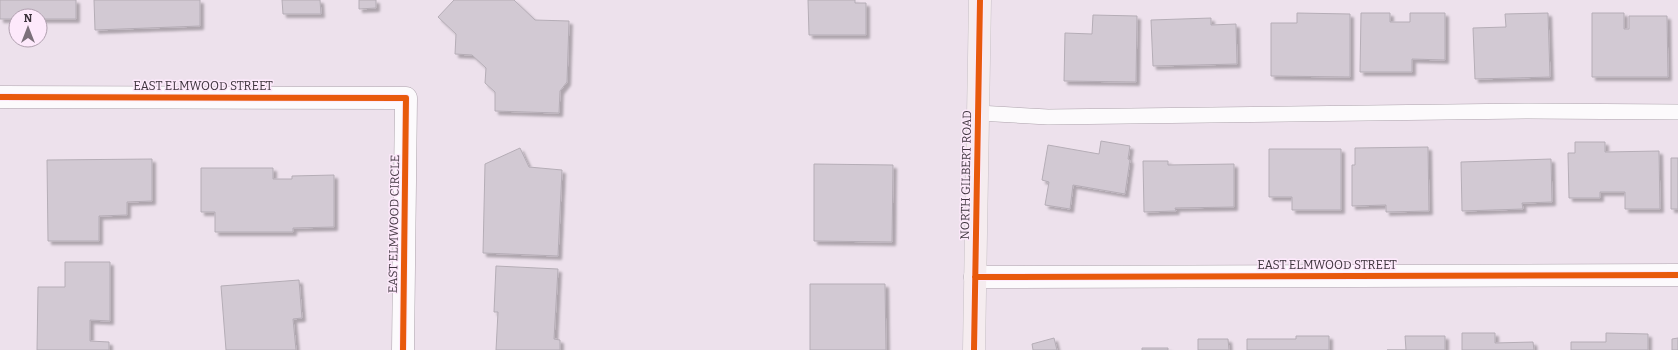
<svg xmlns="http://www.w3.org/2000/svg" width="1678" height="350" font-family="Bitter,serif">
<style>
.building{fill:#d2c9d3;stroke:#b5adb6;filter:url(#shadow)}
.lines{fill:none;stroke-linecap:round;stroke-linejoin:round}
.lane-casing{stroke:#ada3ac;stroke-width:16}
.street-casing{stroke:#ada3ac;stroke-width:23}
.primary-casing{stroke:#c7c0c6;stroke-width:23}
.lane{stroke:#fcfafc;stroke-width:15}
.street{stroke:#fcfafc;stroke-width:22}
.primary{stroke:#f5ecef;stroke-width:22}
.cycleway-casing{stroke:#fde9fb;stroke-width:8}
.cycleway{stroke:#e8590c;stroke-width:6}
.labels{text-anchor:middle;stroke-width:3;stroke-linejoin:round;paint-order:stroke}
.street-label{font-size:12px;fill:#3d333c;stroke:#fde9fb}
</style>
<defs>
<filter id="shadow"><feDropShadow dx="3.5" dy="3.5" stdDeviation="1" flood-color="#0004"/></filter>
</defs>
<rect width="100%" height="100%" fill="#ede1ec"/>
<path class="building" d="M0 0H76V19H40V16H16V19H0Z
M94 0H200V26L95 30Z
M282 0H320L321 14H283Z
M359 0H376V8L359 9Z
M454 0H514L535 20 569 21 567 82 560 91 559 113 495 111V92L485 83 486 68 472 55 455 54 456 34 438 17Z
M808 0H855V3H866V35H809Z
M1297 13 1350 14V77L1271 76V23H1297Z
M1361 13H1390V22H1410V13H1445V60L1412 59V72H1360Z
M1548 13 1550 77 1475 79 1473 28 1506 27 1505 14Z
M1592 13H1624V29H1629V16H1667L1668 77H1592Z
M1093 15 1137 16 1136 82 1064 81 1065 33 1092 34Z
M1211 18V25L1236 24 1237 64 1153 66 1151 20Z
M1101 141 1130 146 1128 159 1130 160 1125 194 1073 185 1070 209 1045 205 1049 182 1042 180 1048 145 1099 154Z
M1575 142H1605V152L1659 151 1660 209H1625V192H1600V198H1569L1568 153H1575Z
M1428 147 1429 211 1386 212V205L1352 206V165H1355V148Z
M520 148 529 167 562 170 558 256 483 253 485 164Z
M1269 149H1341V210H1292V197H1269Z
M1671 158H1678V209H1671Z
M152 159V201L127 202V215L99 216V241H48L47 160Z
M1551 159 1552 202 1522 203 1523 209 1462 211 1461 162Z
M1143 161H1168V165L1234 164V207L1175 208 1176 211 1144 212Z
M814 164 893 165 892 242 814 241Z
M201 168H273V179H292V176L334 175V227L293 228V232H215V212H201Z
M65 262H110V321L90 320V341L109 342V350H37L38 287H65Z
M496 266 558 269 554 339 560 340V350H496L498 312H494Z
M299 280 302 318 293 319 296 350H226L221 286Z
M810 284H885L886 350H810Z
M1462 333H1495V343L1533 342 1534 350H1462Z
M1606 333 1648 334V350H1571V342H1606Z
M1296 336H1329V350H1247V339H1296Z
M1405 336H1445V350H1387H1406Z
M1054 338 1057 350H1033L1032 344Z
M1678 338V350H1672V339Z
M1198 339H1228L1229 350H1198Z
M1142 348H1168V350H1142Z"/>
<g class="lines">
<defs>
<path id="lane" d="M978 113 1048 117 1528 111 1678 112"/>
<path id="street" d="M0 97 406 98 403 350
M975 277 1678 275"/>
<path id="primary" d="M974 350 980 0"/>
</defs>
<use href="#lane" class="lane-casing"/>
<use href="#street" class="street-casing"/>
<use href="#primary" class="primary-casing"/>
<use href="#lane" class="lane"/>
<use href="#street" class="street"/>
<use href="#primary" class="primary"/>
<defs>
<path id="cycleway" d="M0 97 406 98 403 350
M975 277 1678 275
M974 350 980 0"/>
</defs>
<use href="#cycleway" class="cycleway-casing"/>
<use href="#cycleway" class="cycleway"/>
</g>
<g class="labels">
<g class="street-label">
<text x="203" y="90">EAST ELMWOOD STREET</text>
<text transform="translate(966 175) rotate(-89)" y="4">NORTH GILBERT ROAD</text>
<text transform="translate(394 224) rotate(-89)" y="4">EAST ELMWOOD CIRCLE</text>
<text x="1327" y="269">EAST ELMWOOD STREET</text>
</g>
</g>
<g transform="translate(28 28)"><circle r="19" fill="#fde9fb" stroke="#b0a0af"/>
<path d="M0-3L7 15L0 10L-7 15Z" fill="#7b707a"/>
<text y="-6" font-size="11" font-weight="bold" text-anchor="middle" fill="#3d333c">N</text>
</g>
</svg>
